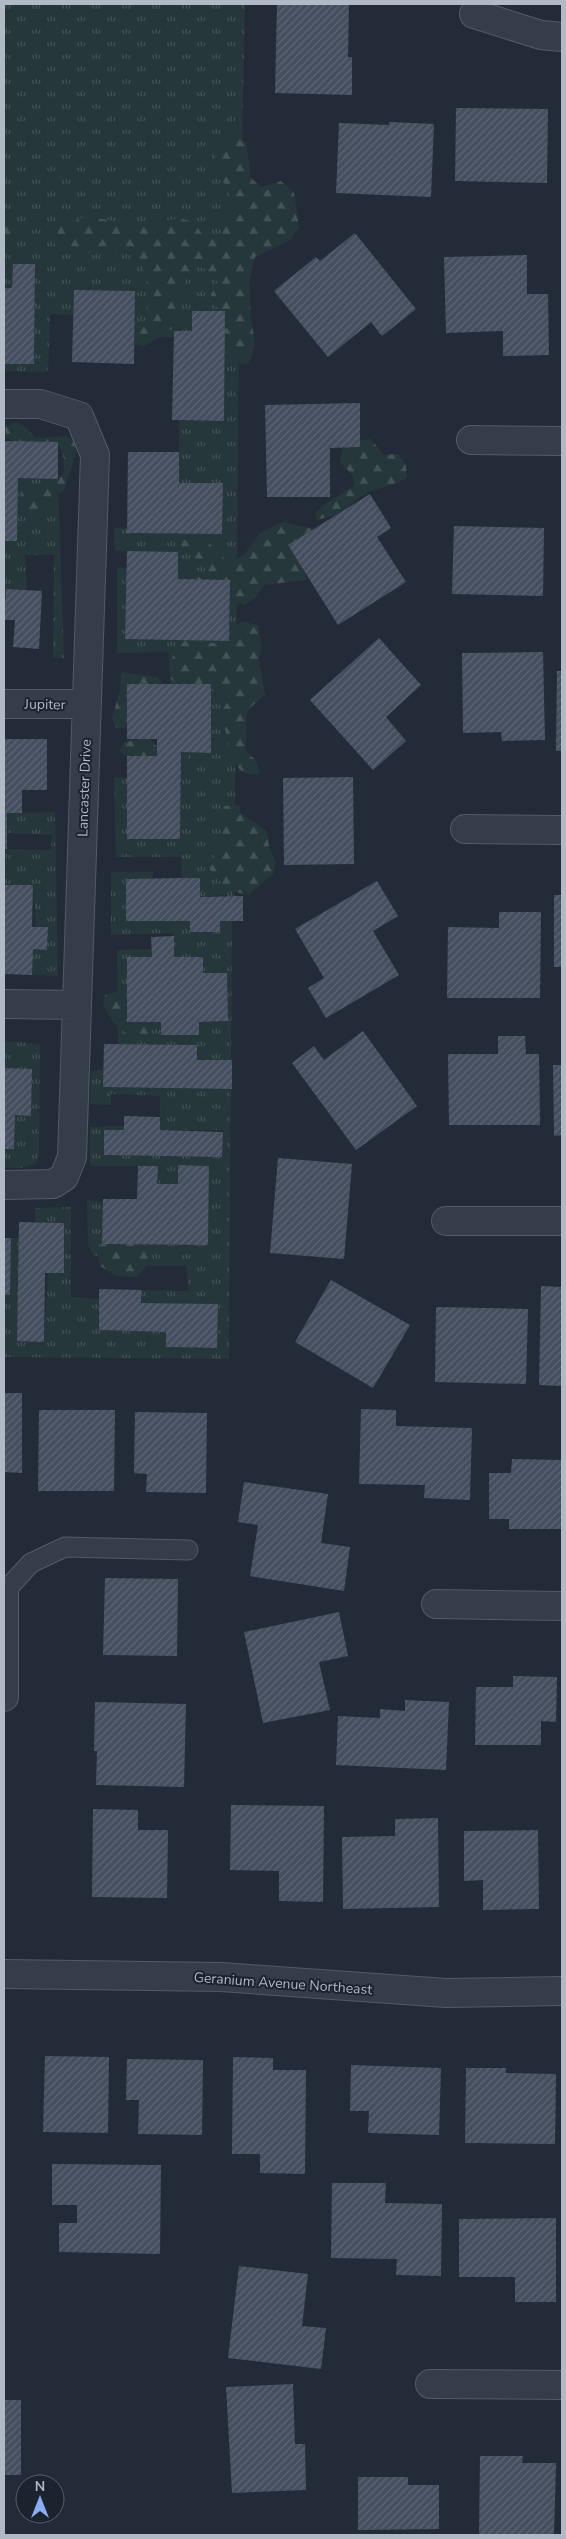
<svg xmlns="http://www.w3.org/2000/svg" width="566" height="2539" font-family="'Nunito Sans',sans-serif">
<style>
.grass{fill:url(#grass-tufts)}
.forest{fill:url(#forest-firs)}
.building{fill:url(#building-hatch)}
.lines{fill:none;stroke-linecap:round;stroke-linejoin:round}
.service-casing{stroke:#545b67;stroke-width:21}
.minor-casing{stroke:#545b67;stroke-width:30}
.service{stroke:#363d4a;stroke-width:19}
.minor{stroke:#363d4a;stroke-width:28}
.labels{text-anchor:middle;stroke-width:4;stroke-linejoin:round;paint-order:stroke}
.street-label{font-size:14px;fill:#b1b8c6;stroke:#1c222e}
</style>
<defs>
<pattern id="grass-tufts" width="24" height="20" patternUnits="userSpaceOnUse" patternTransform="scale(1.25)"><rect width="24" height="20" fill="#25373a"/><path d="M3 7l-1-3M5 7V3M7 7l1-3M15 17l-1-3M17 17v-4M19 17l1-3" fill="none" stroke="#425255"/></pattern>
<pattern id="forest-firs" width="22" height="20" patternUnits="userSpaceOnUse" patternTransform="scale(1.25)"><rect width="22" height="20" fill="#25373a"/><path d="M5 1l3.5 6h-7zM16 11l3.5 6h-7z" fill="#425255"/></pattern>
<pattern id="building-hatch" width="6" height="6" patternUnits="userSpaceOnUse" patternTransform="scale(1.25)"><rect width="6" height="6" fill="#444e5e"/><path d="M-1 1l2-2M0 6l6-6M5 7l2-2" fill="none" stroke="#5d6574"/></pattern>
</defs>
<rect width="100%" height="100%" fill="#232b39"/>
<path class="grass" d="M4 4H245L240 245 234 896H243V921H232L229 1359 4 1357V1295H10L11 1238H19L17 1341 44 1342 48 1273 64 1272V1223L36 1222 35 1208 71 1207V1297L99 1299V1330L166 1332V1347L217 1348 218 1304 141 1303V1290L189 1291 186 1266 129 1265 93 1255 88 1245 87 1200 103 1202V1244L208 1245 209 1166 178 1165V1184H157V1166H90V1127L124 1126V1130H104V1155L222 1157 223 1130H160V1096L111 1094V1105L90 1104 91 1071 103 1069 104 1087 227 1089 225 1060H197V1045L118 1044 117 950 152 949V957L127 958V1022H161V1035H198L199 1022 228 1021 227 974 203 973 202 957H174L173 933 111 935V872H153V879H126V921H190L191 932H220V921H227V895L200 897V878H182L181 857H116L114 777 127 778V839H180L181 752 211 753V684H170L169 652 117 653V568H127L125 638 229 641 230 580 178 579V552L115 551 114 528H127V533L222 534 223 483H179V421H224L225 312 192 311V331H174V337L135 338V291L74 290 73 315 50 314 48 372 4 371V364H34L35 264H13L12 288 4 289Z
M18 478 58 479 64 658H53L54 555H25L27 590 6 589 4 619V541H17Z
M55 812 58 976 32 975 33 949H47L48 927H36L33 885H4V849L51 850 52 835 7 833V813Z
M4 1041 40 1044 39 1155 36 1163 22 1168H4V1149H14L15 1115H31L32 1069 4 1068Z"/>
<path class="forest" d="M232 136 246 142 251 178 261 187 281 181 294 193 299 227 290 240 255 257 249 283 251 316 255 345 248 364H241L231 354 221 351V333L231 324 225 318V311L211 304V294L218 283C210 272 207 266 193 267 181 285 177 305 176 326L144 346 135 344C135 335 135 330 145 326L148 318 145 297 147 276 140 262 132 252 70 253 56 248C52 236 55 228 67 224 72 223 79 218 84 218 103 216 123 225 141 225 157 225 178 213 194 223 197 226 200 232 203 235L220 236 224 218 231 208C231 187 219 182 216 163 215 158 216 152 216 147Z
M4 214 17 239 11 245 4 246Z
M16 422 25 427 36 438 67 436 74 441 76 453 64 491 58 494 50 511 36 519 22 512V493L39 483 46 487 64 473C64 463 65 453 58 446L13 441 6 438 5 427Z
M371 439 384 455 398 454 406 465 407 477 397 483 368 492 336 515 317 520 315 513 325 504 354 486 353 476 340 462 343 448 354 441Z
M283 522 318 530 306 566V580L264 585 256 597 245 605C223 600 199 602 189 579L208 571 210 561 195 558 181 550 182 540 205 539 228 562 244 555 260 533Z
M243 622 258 625 262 647 259 660 265 694 247 711 246 752 256 760 260 773C235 781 229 752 226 733 224 726 221 718 223 710 224 706 229 701 231 697L216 690 202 693 181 688 170 678C170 661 172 651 186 640L223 644 232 627Z
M121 672 158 677 162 684H134L129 722 123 728H116L112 718 120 690Z
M140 739H151L154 745 186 748 187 759 177 762H132L120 751 124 742Z
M240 805V813L267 831 269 848 276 861 273 874 248 895 227 890 206 865C230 845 216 832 224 806Z
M133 987 141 1016 151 1027 150 1036C121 1036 115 1028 103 1004L105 995Z
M113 1239 148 1244 151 1259 137 1277 116 1276 100 1266 97 1246Z"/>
<path class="building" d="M277 4H349L348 57H352V95L275 93Z
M456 108 548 109 547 183 455 181Z
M389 122 434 124 431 197 336 193 339 123 389 125Z
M355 233 416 309 382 336 371 322 328 357 274 291 316 257 320 261Z
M527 255V294H548L549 355 503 356V331L446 333 444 257Z
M13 264H35L34 364H4V288H12Z
M74 290 135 291 134 364 72 362Z
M192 311H225L224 421 172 420 174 331H192Z
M360 403V447L330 448V497H267L265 405Z
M4 441 58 442V479L18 478 17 541H4Z
M128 452H179V483H223L222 534 127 533Z
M370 494 391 528 377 537 406 582 338 625 288 545Z
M454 526 544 528 543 596 452 594Z
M127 551 178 552V579L230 580 229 641 125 639Z
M6 589 42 591 39 649 13 647 15 620H4Z
M379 638 421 685 386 717 406 741 373 770 310 700Z
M543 652 545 740 502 741 501 732 463 733 462 653Z
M557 671H562V751H556Z
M127 684H211V753L181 752 180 839H127V756H157V739H127Z
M4 739H47V790H22V813H7V849H4Z
M353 777 354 864 284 865 283 778Z
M182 878H200V897L243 896V921H220V932H190V921H126V879Z
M377 881 398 916 373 931 399 975 326 1018 308 988 324 978 295 929Z
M4 885H33L32 927H48L47 950 33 949 32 975 4 974Z
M554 895H562V967H554Z
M499 912H541L540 998H447L448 927 499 928Z
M174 936V957H203V973H227L228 1021 199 1022V1035H161V1022H127V957H152L151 937Z
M363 1031 417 1106 356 1150 292 1063 314 1046 324 1060Z
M498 1036H525L526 1054H539L540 1125H449L448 1054H498Z
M104 1044 197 1045V1060H232V1089L103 1087Z
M553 1065H562V1135L554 1136Z
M4 1068 32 1069 31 1116 15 1115 14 1149H4Z
M124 1116 160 1117V1130L223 1132 222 1157 104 1155V1130H124Z
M278 1158 352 1164 344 1259 270 1253Z
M178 1165 209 1166 208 1245 102 1244 103 1199H137L138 1166H158L157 1184H178Z
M19 1222 64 1223V1273H45L44 1342 17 1341Z
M4 1238H11L10 1295H4Z
M331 1280 410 1325 373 1388 295 1342Z
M541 1286 562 1287V1386L539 1385Z
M99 1289 141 1290V1303L218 1304 217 1348 166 1347V1332L99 1330Z
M436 1307 528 1309 526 1384 435 1382Z
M4 1393H22V1473L4 1472Z
M361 1409 396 1410V1426L472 1428 470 1500 424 1498 425 1485 359 1484Z
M39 1410H115L114 1491H38Z
M135 1412 207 1413 206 1493 146 1492 147 1474 134 1473Z
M512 1459 562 1460V1529H509V1519H489V1473H511Z
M244 1482 328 1494 321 1543 350 1547 344 1591 250 1576 258 1525 238 1522Z
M105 1578 178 1579 177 1656 103 1655Z
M339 1612 348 1656 319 1662 330 1710 263 1723 244 1632Z
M513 1676 557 1677 556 1722 541 1721V1745H475L476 1687H513Z
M405 1700 449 1702 446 1770 336 1765 338 1716 380 1718V1709L405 1711Z
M95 1702 186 1704 184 1787 96 1785 97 1751H94Z
M231 1805 324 1806 323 1902 279 1901V1871L230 1870Z
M93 1809 138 1810V1830H168L167 1898 92 1897Z
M438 1818 439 1907 343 1909 342 1837 395 1836V1819Z
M538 1830 539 1909 483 1910V1880L464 1881V1831Z
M45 2056 109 2057 108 2133 43 2132Z
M233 2057 273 2058V2070H306L305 2174 260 2173V2154H232Z
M127 2059 203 2060 202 2135 138 2134 139 2100H126Z
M351 2065 441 2068 439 2135 368 2133 369 2111H350Z
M466 2068H506V2073L556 2074 555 2144 465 2143Z
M52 2164 161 2165 160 2254 59 2252V2223H77V2205H52Z
M332 2183H386L385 2203 442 2204 441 2276 396 2275 397 2259 331 2258Z
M556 2218V2302H515V2277H459V2219Z
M239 2266 308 2274 302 2326 326 2328 321 2369 228 2358Z
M293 2384 295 2444H305L306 2490 232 2493 226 2387Z
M4 2400H21V2475H4Z
M480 2456H523L522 2463H556L554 2535H479Z
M358 2477H408V2485H439V2529L358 2530Z"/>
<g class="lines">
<defs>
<path id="service" d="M5 1591 31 1563 65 1547 188 1550"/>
<path id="minor" d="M474 14 541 35 562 37
M4 404H40L79 416 95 455 72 1157 64 1177 53 1184 4 1185
M471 440 562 441
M4 704H87
M465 829 562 830
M4 1004 77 1005
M446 1221H562
M4 1591V1697
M436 1604 562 1606
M4 1974 221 1977 446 1993 562 1991
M430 2384 562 2385"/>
</defs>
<use href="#service" class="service-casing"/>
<use href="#minor" class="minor-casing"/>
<use href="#service" class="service"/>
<use href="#minor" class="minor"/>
</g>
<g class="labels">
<g class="street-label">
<text transform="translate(45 704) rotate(1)" y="5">Jupiter</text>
<text transform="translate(84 788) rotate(-88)" y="5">Lancaster Drive</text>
<text transform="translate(283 1983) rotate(4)" y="5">Geranium Avenue Northeast</text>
</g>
</g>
<rect width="566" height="2539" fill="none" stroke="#b1b8c6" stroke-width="10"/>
<g transform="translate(40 2499)"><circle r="24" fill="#1c222e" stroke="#585e6b"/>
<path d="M0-4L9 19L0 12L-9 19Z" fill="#89acf3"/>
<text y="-8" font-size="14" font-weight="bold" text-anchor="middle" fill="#b1b8c6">N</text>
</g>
</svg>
